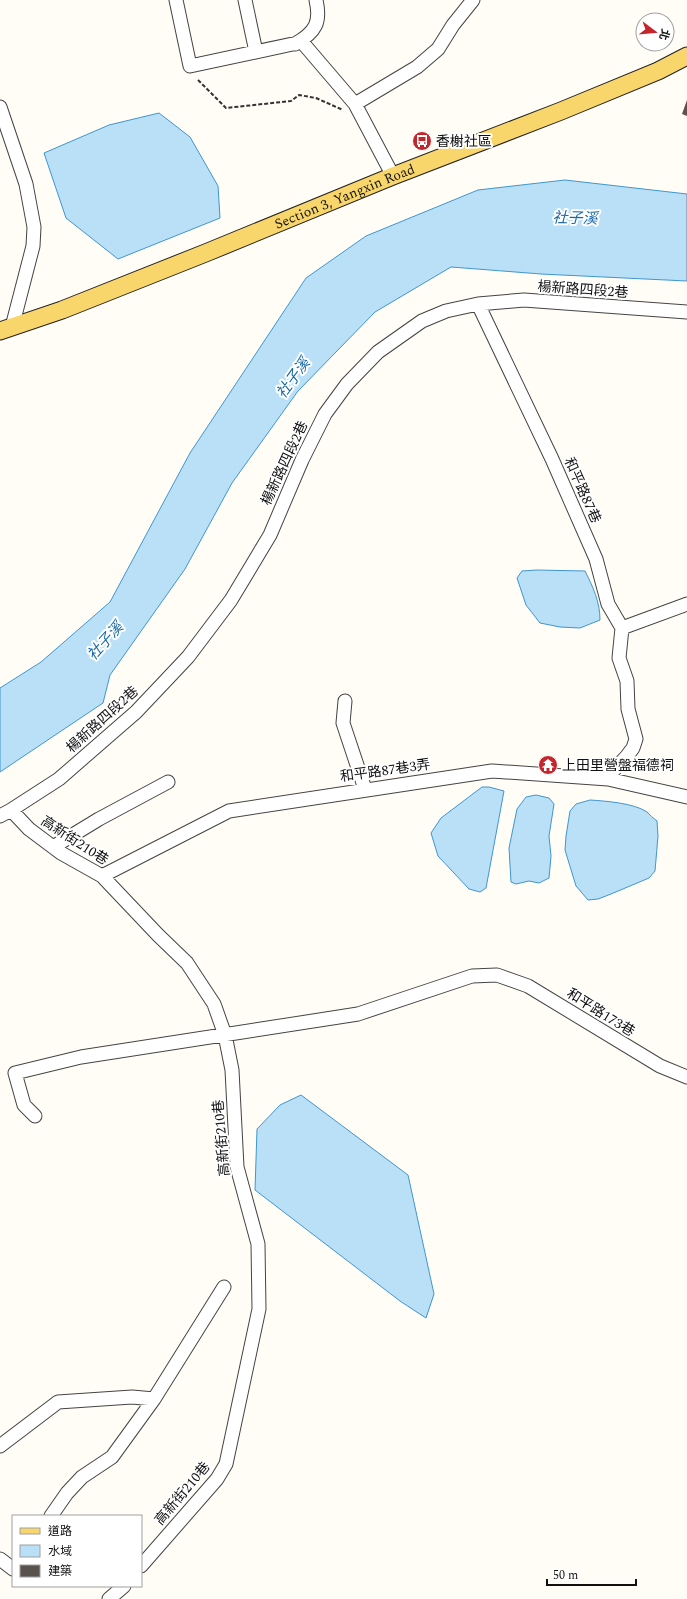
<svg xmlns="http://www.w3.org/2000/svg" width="687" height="1599" font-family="Spectral,'Noto Sans TC',serif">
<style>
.water{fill:#b9e0f7;stroke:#3f96cf}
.building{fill:#5a524d}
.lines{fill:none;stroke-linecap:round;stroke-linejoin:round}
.minor-casing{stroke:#444;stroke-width:15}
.major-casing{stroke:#222;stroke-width:19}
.path{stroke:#333;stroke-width:2;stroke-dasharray:4 2;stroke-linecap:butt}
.minor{stroke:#fff;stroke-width:13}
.major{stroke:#f9d66b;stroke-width:17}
.labels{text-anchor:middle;stroke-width:4;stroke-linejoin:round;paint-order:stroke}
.poi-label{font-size:14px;fill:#111;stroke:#fff;text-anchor:start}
.street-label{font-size:14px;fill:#111;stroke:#fff}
.water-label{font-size:15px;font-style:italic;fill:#1768a6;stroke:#fff}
</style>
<rect width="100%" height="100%" fill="#fffdf5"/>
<path class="water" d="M159 113 190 137 218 186 220 218 118 259 66 218 44 153 109 125Z
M565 180 687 194V281L541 274 451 267 375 312 298 391 232 483 185 569 110 675 103 703 0 772V688L41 662 110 602 190 453 306 278 366 236 478 190Z
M537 570 585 571C593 587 600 602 600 620L580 628 560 627 540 623 526 605 517 578 522 571Z
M482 787H489L504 791 486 888 480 892 469 889 438 856 431 833 441 818Z
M536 795 549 798 554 804 549 836 551 856 549 878 539 883 529 881 516 884 511 882 509 848 517 809 526 797Z
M590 800C605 801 634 803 647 812 650 815 653 818 657 821L658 836 655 871 649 878 611 894 598 899 588 900 576 886 565 850 566 836 570 811 576 804Z
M301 1095 408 1175 434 1294 426 1318 400 1301 255 1190 257 1129 280 1105Z"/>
<path class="building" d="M687 100V116L682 114Z"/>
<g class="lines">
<defs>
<path id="minor" d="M176 0 190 66 302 42 355 104 393 176
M245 0 256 52
M295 44C316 32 321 22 316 0
M355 104 417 67 438 49 453 25 473 0
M0 107 26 184 34 227 33 246 12 327
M478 304 552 459 596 559 608 604 622 628 687 604
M345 701 343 723 365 789
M608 779 613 771 627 756 633 748 636 739 628 709 627 681 619 658 622 628
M11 810 29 829 61 853 102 876 158 935 187 963 214 1004 225 1035 232 1070 237 1167 258 1244 259 1309 226 1464 217 1479 141 1566
M0 816 11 810 59 779 136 712 188 657 231 600 270 535 302 460 325 414 347 384 378 352 422 321 446 311 478 304 524 300 687 312
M53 847 99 819 168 782
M102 876 229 811 492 771 608 779 687 797
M35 1116 24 1105 15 1073 81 1057 358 1014 472 976 497 975 528 986 660 1066 687 1077
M0 1446 58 1402 132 1397 154 1399
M51 1516 67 1493 82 1477 112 1457 154 1399 224 1287
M0 1559 13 1569
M109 1599 124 1586"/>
<g id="major">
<path id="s1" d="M0 331 62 310 208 252 393 176 561 111 658 71 687 56"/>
</g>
</defs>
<use href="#minor" class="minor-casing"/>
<use href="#major" class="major-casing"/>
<path class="path" d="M198 80 226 108 291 101 299 95 316 98 343 110"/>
<use href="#minor" class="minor"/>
<use href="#major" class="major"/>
</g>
<defs>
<symbol id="bus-disc" viewBox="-11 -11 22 22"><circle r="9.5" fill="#c4262e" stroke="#fff"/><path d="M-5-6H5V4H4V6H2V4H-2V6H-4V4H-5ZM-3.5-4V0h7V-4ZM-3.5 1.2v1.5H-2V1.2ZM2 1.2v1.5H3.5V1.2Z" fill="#fff"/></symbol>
<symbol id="temple-disc" viewBox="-11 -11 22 22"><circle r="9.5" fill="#c4262e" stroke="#fff"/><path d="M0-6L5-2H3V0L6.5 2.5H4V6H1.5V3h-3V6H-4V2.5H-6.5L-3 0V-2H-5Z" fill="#fff"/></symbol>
</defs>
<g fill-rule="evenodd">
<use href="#bus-disc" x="411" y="130" width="22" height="22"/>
<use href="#temple-disc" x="537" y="754" width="22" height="22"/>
</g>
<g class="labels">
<g class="poi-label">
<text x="436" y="146">香榭社區</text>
<text x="562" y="770">上田里營盤福德祠</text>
</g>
<g class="street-label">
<text dy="5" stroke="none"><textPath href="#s1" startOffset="370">Section 3, Yangxin Road</textPath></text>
<text transform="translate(583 289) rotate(4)" y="5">楊新路四段2巷</text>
<text transform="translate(284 463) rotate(-65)" y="5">楊新路四段2巷</text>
<text transform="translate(583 490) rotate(66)" y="5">和平路87巷</text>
<text transform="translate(102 719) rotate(-42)" y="5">楊新路四段2巷</text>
<text transform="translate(385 770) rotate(-8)" y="5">和平路87巷3弄</text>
<text transform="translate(75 840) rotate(33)" y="5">高新街210巷</text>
<text transform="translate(601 1012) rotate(32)" y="5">和平路173巷</text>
<text transform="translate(221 1138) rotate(-95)" y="5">高新街210巷</text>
<text transform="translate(182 1493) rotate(-50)" y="5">高新街210巷</text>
</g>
<g class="water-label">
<text transform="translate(575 218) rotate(1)" y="5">社子溪</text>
<text transform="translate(293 378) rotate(-54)" y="5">社子溪</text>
<text transform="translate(105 641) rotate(-48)" y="5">社子溪</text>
</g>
</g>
<rect x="12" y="1515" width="130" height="72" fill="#ffffff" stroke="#a0a0a0"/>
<rect x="20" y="1528" width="20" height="6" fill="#f9d66b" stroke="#a0a0a0"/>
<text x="48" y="1535" font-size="12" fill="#111111">道路</text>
<rect x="20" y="1545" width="20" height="12" fill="#b9e0f7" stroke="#a0a0a0"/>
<text x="48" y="1555" font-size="12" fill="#111111">水域</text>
<rect x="20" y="1565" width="20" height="12" fill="#5a524d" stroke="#a0a0a0"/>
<text x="48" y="1575" font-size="12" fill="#111111">建築</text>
<g transform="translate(655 32) rotate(106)"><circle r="19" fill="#ffffff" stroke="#a0a0a0"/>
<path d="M0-3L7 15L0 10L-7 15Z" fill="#c4262e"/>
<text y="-6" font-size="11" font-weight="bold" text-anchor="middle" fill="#111111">北</text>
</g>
<path d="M547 1579v6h89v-6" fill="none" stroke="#111111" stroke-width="2"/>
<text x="553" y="1579" font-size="12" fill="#111111" stroke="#ffffff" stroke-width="3" paint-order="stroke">50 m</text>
</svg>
